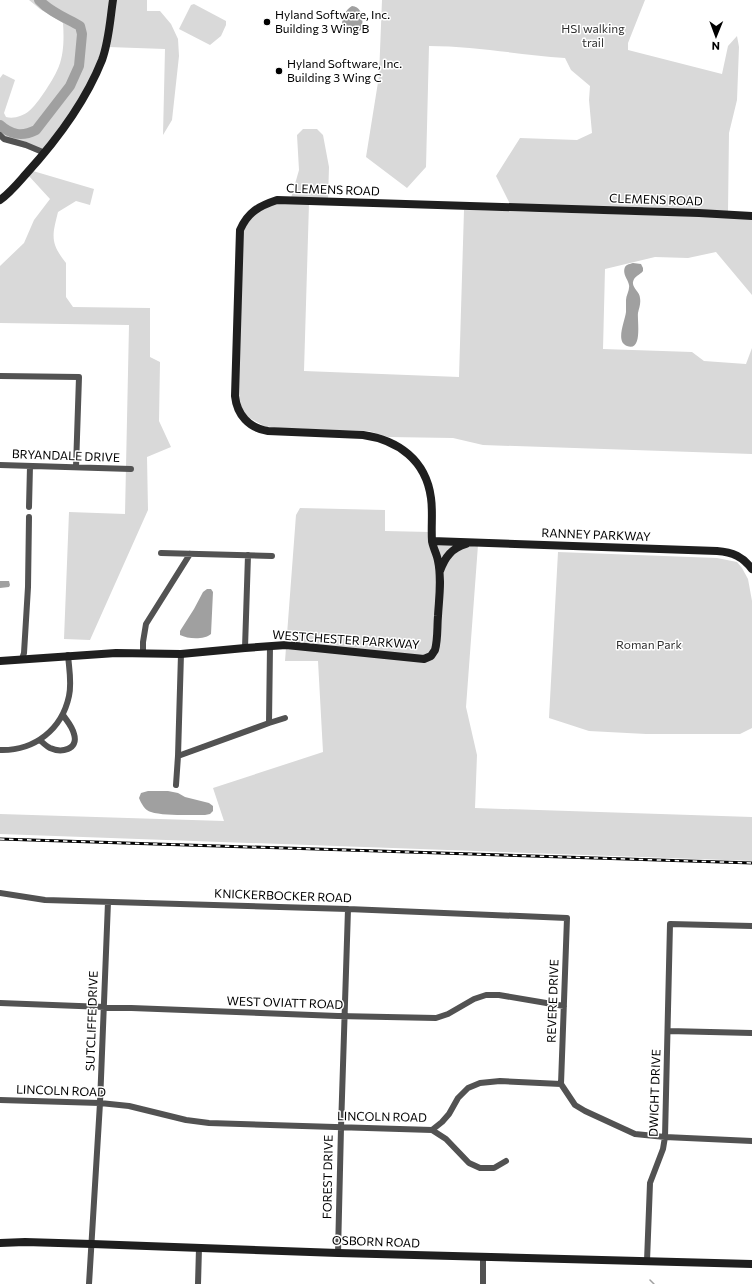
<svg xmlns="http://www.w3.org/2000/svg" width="752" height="1284" font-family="Commissioner,sans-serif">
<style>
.green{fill:#d9d9d9}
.water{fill:#a0a0a0}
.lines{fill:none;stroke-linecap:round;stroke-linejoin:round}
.stream{stroke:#a0a0a0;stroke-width:1.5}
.river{stroke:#a0a0a0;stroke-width:10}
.street{stroke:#525252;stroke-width:6}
.secondary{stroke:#1f1f1f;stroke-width:8}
.rail-casing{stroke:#000;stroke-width:3}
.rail{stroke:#fff;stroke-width:1.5;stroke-dasharray:4.5;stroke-linecap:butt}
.poi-dot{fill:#000;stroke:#fff;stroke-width:1.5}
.labels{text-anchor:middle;stroke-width:3;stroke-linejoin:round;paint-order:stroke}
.poi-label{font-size:12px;fill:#000;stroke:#fff;text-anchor:start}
.park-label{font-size:12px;fill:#303030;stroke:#fff}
.street-label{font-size:12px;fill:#000;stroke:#fff}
</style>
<rect width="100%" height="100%" fill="#fff"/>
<path class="green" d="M29 0H147V11H160L171 24 178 39 179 56 172 120 163 135 165 49 108 47 101 66 45 156 0 138V78L3 74 15 80 4 113 6 117C14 119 23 116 29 111 38 104 55 77 59 66 64 53 64 37 63 23L40 9Z
M382 0H645L628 43V50L722 74 728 46 737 36 739 47 737 100 729 133 728 211 643 207V211L510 204 496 176 520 138 577 140 592 133 589 100 590 86 571 70 565 58C520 55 475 46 429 46L426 167 407 188 366 157 379 76Z
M194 4 226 21V25L221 36 210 45 179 29 191 5Z
M303 129H317L323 135 329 167 328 199 291 198 299 170 297 135Z
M33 171 94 189 90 205 76 201 58 212C52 236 50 243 66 263V297L73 307 150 308V357L160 362 159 421 171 447 147 457 148 510 90 640 64 639 69 512 125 514 129 325 0 323V266L24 243 34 220 50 199 28 175Z
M278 202 309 203 304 371 459 377 464 210 752 218V295L716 252 688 258 655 257 605 269 603 349 692 352 704 361 746 364 752 348V454L483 445 453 438 388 437 369 431 279 428 264 426 246 416 240 407 238 395 243 231C251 212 259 209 278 202Z
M300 508 385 510V531L430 532V544L478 545 466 707 477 755 475 808 752 817V861L0 834V814L224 821 213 788 323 752 318 661H285L296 515Z
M558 552 717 558 737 562 742 568 748 579 752 601V728L740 734H646L589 731 549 718Z"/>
<path class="water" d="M352 6C363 7 364 21 361 30 355 33 350 32 343 31 340 23 344 10 352 6Z
M633 263 641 264 643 268V271C640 275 634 276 633 282 632 288 640 292 640 298 641 304 639 308 638 313 637 320 643 352 627 346 615 342 625 321 626 312 626 308 626 304 626 300 626 295 630 290 629 285 628 279 622 274 625 267 627 264 630 264 633 263Z
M0 581H9L10 585 9 587 0 588Z
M207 589H211L213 592 211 634C204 640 188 639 180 635V631L194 609 203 592Z
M148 791H168L178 793 185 797 209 803 213 806V811L210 814 205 815C191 815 163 816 151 812 145 811 141 803 139 798L141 793Z"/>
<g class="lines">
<path class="stream" d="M650 1280 654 1284"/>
<path class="river" d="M0 125C11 135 22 137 36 130L70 86 79 66 82 34 80 26C66 18 50 12 39 0"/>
<path class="street" d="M0 135 4 139 26 145 45 153
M0 376 79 377 76 467
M0 465 131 469
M29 507 30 466
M161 553 272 556
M245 648 248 555
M143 654V642L146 624 190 554
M22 659 24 653 28 587 29 517
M269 723 285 718
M40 740C43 743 46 746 50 748 61 753 79 750 74 734 72 726 67 721 63 715
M0 750C35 751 62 729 69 696 72 683 69 668 68 655
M178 756 181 654
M176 785 178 756 269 723 270 646
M0 893 45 900 348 909 567 918 561 1084
M0 1003 338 1016 436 1018 448 1014 474 999 486 995H499L564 1006
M668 1031 752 1033
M561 1084 575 1105 585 1111 635 1134 665 1137 752 1141
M0 1100 100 1103 129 1106 186 1120 209 1123 432 1130 442 1122 449 1114 458 1098 468 1088 480 1083 500 1081 561 1084
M432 1130 446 1139 469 1163 480 1168H494L506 1161
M338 1253 341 1128 348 909
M647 1261 650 1183 663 1149 665 1137 670 924 752 926
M89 1284 100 1103 108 902
M198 1284 199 1248
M483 1284V1257"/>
<path class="secondary" d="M0 200C10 193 18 183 26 174 56 141 85 103 102 60 109 41 110 20 113 0
M432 541 717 551C733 552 743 557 752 569
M440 571C445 557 452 548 466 544
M0 661 116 653 181 654 245 648 286 645 424 659 431 656 435 650C438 639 437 627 438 616 439 598 442 579 438 561 437 554 433 548 432 541 431 526 433 512 431 498 426 460 398 440 363 435L268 431C249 428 237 415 235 396L240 230C248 212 259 206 277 200L699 213 752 216
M0 1243 25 1242 92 1244 338 1253 752 1264"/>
<defs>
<path id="rail" d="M0 839 752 863"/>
</defs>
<use href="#rail" class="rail-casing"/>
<use href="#rail" class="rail"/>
</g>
<g class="poi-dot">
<circle cx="267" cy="22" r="4"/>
<circle cx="279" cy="71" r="4"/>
</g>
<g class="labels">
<g class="poi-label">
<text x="275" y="19">Hyland Software, Inc.<tspan x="275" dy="14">Building 3 Wing B</tspan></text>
<text x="287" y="68">Hyland Software, Inc.<tspan x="287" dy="14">Building 3 Wing C</tspan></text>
</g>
<g class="park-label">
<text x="593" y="33">HSI walking<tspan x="593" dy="14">trail</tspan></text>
<text x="649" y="649">Roman Park</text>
</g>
<g class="street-label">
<text transform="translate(333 190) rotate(2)" y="4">CLEMENS ROAD</text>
<text transform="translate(656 200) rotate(2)" y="4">CLEMENS ROAD</text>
<text transform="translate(66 456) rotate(2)" y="4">BRYANDALE DRIVE</text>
<text transform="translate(596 535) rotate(2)" y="4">RANNEY PARKWAY</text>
<text transform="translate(346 640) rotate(4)" y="4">WESTCHESTER PARKWAY</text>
<text transform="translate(283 896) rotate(2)" y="4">KNICKERBOCKER ROAD</text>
<text transform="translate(553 1001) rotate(-88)" y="4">REVERE DRIVE</text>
<text transform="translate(285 1003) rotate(2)" y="4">WEST OVIATT ROAD</text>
<text transform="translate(92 1021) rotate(-88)" y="4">SUTCLIFFE DRIVE</text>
<text transform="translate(61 1091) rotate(2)" y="4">LINCOLN ROAD</text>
<text transform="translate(655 1093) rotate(-88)" y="4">DWIGHT DRIVE</text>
<text transform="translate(382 1117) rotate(1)" y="4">LINCOLN ROAD</text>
<text transform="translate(328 1177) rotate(-89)" y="4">FOREST DRIVE</text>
<text transform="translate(376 1242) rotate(2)" y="4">OSBORN ROAD</text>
</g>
</g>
<g transform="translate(716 36) rotate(181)" stroke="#ffffff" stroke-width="3" paint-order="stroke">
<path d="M0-3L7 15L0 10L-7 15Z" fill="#000000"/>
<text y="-6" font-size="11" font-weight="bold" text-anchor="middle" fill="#000000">N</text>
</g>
</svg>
